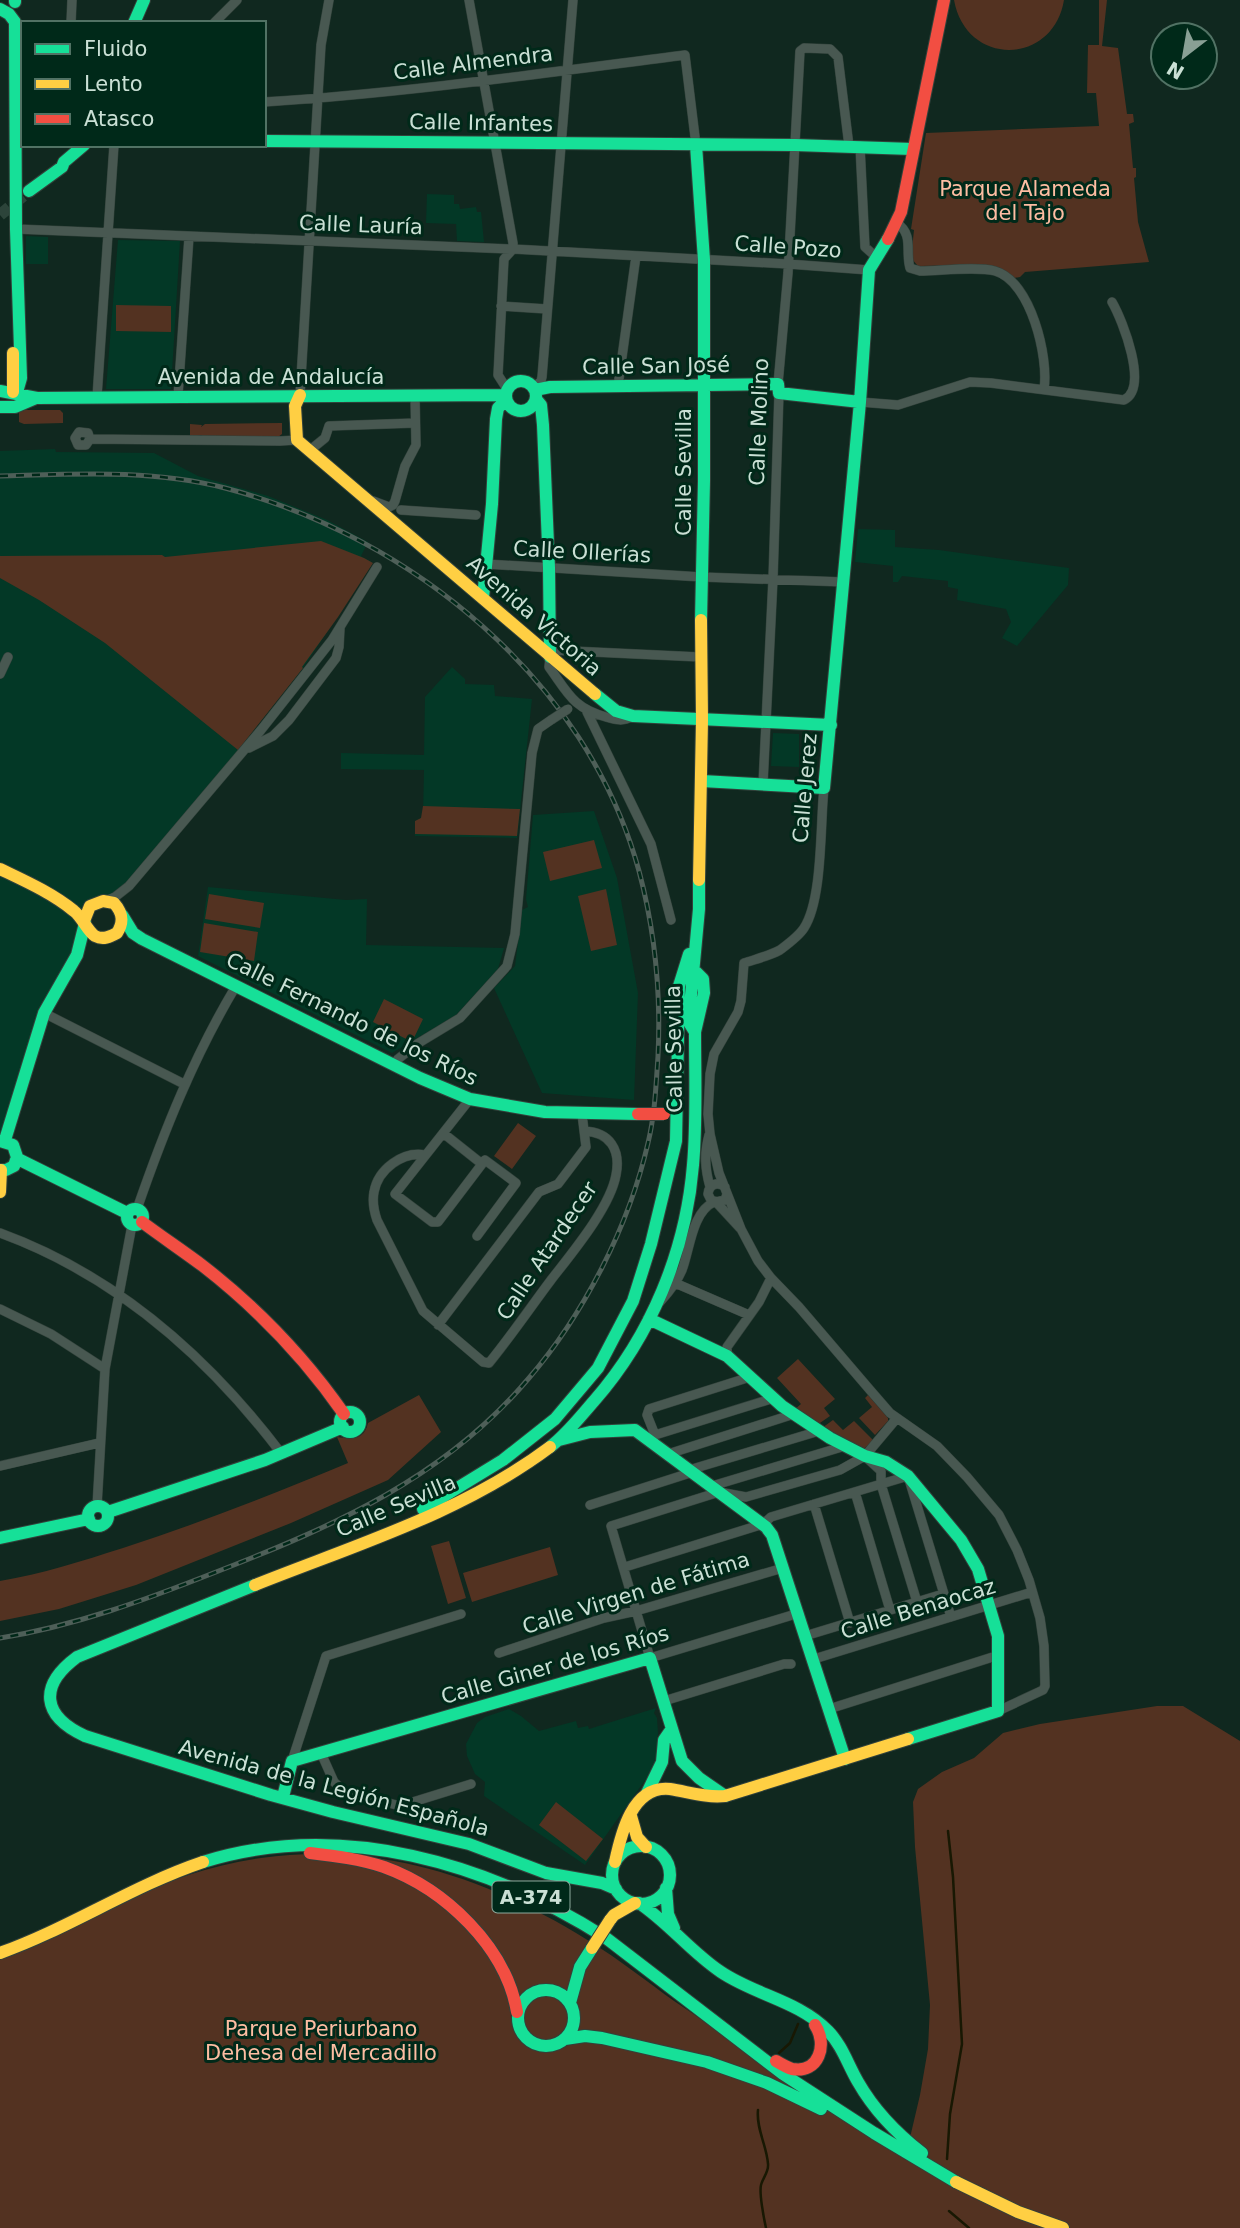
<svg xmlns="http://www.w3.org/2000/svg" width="1240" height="2228" font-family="'DejaVu Sans',sans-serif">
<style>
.built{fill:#033826}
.green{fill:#533221}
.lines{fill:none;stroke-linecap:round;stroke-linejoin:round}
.stream{stroke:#181803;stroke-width:2.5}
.secondary-tunnel{stroke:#2c443a;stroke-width:12;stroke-dasharray:12 6;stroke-linecap:butt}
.street-casing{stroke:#32423b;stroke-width:10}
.fast-casing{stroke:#32423b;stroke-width:14}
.slow-casing{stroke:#32423b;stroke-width:14}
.jam-casing{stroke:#32423b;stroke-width:14}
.street{stroke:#485851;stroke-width:9}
.fast{stroke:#16e098;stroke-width:12}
.slow{stroke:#ffcf43;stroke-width:12}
.jam{stroke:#f24e42;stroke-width:12}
.rail-casing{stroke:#4e5f58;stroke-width:5}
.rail{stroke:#002919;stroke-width:2.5;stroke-dasharray:8;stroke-linecap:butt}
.street-bridge-casing{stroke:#32423b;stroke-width:10;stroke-linecap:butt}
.slow-bridge-casing{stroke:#32423b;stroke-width:14;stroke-linecap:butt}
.jam-bridge-casing{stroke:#32423b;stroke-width:14;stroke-linecap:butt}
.street-bridge{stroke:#485851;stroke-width:9}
.slow-bridge{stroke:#ffcf43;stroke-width:12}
.jam-bridge{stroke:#f24e42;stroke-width:12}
.labels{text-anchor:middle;stroke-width:6;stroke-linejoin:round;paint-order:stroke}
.shield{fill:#002919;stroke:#8da99d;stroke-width:2}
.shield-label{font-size:19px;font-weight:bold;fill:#cae0d5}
.street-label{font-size:21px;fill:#cae0d5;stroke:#002919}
.park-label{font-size:21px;fill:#fdbda2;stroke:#002919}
</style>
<rect width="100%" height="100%" fill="#10281f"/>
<path class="built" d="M427 194 454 195V204H459L460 209 476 207 477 212H481L484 242 457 241 456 224 426 223Z
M26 236 48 237V264H26Z
M118 240 180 241 171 389H106Z
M55 449 56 452 154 453 198 476 268 496 327 520 368 542 361 556 373 563 303 668 238 750 218 782 124 896 84 909 74 906 83 926V948L45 1014 0 1149V451Z
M858 529 895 530V547L939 550 1069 568 1068 585 1017 646 1002 638 1011 622 1006 609 957 600 958 589 948 587V581L902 576 898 582H893V566L855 562Z
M452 667 465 679V684L494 685 495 696 532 699 517 838 415 836V821L419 820 423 815 424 770 341 769V753L424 755 425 697Z
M773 733 799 734V767L771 766Z
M594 811 617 878 638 993 634 1100 542 1093 494 988 515 966 522 910 528 907 526 899 533 815Z
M208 887 346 900 367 899 366 945 504 948 498 969 456 1015 392 1053 198 956Z
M656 1708 654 1713 657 1718 658 1733 655 1766 585 1865 484 1796 485 1782 475 1774 467 1756 466 1744 477 1723 485 1717 509 1709 521 1716 539 1731 576 1721 578 1728 588 1726 589 1729Z"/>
<path class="green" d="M954 0H1064C1053 66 966 67 954 0Z
M1099 0H1107L1102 46 1118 48 1127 114H1133L1134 122 1129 124 1133 168H1136V177L1134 178 1138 222 1149 262 1025 272 1020 277 1014 278 1000 268 988 265 918 266 911 258 914 230 911 229 926 133 1099 126 1096 93H1087L1088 45H1099Z
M116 305 171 306V332L116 331Z
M19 410H60L63 413V423L24 424 19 422Z
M282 423V434L278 437 210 439 201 435 190 439V424L202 425 201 427 205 424Z
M321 541 364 558 373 563 338 617 302 667 303 668 238 750 105 643 39 600 0 578V556L162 555 165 557Z
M423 806 520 809 517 836 415 834V821L421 818Z
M594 840 602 868 550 881 543 852Z
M606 889 617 945 591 951 578 896Z
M209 894 264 903 260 928 205 919Z
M204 923 258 932 254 961 200 952Z
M384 999 423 1019 412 1042 373 1022Z
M518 1123 536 1136 512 1169 494 1156Z
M798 1359 835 1399 824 1408 830 1416 817 1425 794 1410 801 1404 777 1378Z
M419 1395 441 1432 388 1480 291 1523 136 1585 59 1609 0 1621V1581C42 1574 82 1561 123 1548 200 1523 274 1494 348 1463L337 1437C351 1439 364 1441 368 1423Z
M868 1395 888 1418V1421L875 1435 859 1418 872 1407 865 1398Z
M833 1420 843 1430 854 1421 873 1440 864 1449 822 1428Z
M449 1541 466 1598 448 1604 431 1546Z
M550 1547 558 1575 472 1602 463 1573Z
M1157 1706H1183L1240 1741V2228H0V1957C84 1919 168 1871 261 1858 386 1841 496 1881 600 1948 630 1967 657 1990 686 2009 759 2059 832 2109 905 2159L920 2095 928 2049 930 2005 915 1847 913 1802 918 1789 942 1772 974 1758 1003 1733 1040 1724Z
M556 1802 603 1839 586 1861 539 1825Z"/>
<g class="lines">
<path class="stream" d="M779 2053 790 2043 798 2024
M758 2110C756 2129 767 2146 768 2164 769 2172 763 2177 761 2185 759 2193 764 2219 766 2228
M947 2159 950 2114 962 2044 953 1877 948 1831
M949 2211 969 2228"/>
<path class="secondary-tunnel" d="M0 215 29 191"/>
<defs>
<path id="street" d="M469 0 513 243V249L504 259 498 375 507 389
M71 23 72 0
M214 23 237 0
M264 102C405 93 545 73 685 55L696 145
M860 146 865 247 875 256
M897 223C914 235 905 251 910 268L920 271C940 271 977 266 995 271 1031 281 1049 358 1044 389
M16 229 513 249 788 264 869 270
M501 306 547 309
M778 384 788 273 800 51 804 48 830 49 838 57 849 146
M618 386 636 256
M534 388 541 381 542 377 573 0
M300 395 321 45 329 0
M178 396 189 237
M97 397 114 145
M860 402 898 405 970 382 991 383 1124 400C1149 388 1123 321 1112 302
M90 439 86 445H78L75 438 79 432 88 433 90 439 280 441 297 440
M309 451 325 438 329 426 415 423
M373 501 389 507 393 505 395 501
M395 501 405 466 416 445 415 396
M401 510 476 515
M486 564 702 577 844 582
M550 650 700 657
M550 657 549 667C568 693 573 708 606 717 616 720 623 722 633 716
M0 674 8 657
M587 712 651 844 671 920
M249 748 273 736 289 720 336 658 339 647 340 628
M763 784 773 579 779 393
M824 788C820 824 823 899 804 928 799 936 788 944 780 950 769 956 756 959 744 963L741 1001 738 1012 714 1054 710 1074 708 1114 710 1134 719 1173 741 1229 758 1261 771 1278 799 1307 870 1390 890 1413 937 1446 967 1477 999 1515 1017 1550 1029 1580 1040 1618 1044 1646 1045 1686 1043 1690 998 1711
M108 900 115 897 129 886 261 730 332 640 377 567
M44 1013 184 1084
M393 1065 398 1059 417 1044 460 1018 507 966 515 934 532 753 538 729 551 720
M470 1099 395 1194 432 1222H438L482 1164
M443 1133 482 1164 485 1160 516 1183 477 1236
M709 1135C704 1154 705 1169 710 1187
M425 1155C403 1151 378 1169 374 1192 372 1202 374 1211 377 1220L423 1311 483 1362 489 1363C511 1336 530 1308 551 1280 571 1254 610 1208 616 1175 621 1150 610 1132 584 1131
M725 1187C718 1181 709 1184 708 1194L711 1200 716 1202 725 1200 727 1194
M716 1202 740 1228
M137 1209C164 1131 194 1056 236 986
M0 1233C115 1275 208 1357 281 1453
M675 1283 749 1315
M660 1302C669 1292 677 1282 682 1270 690 1249 692 1212 714 1202
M0 1309 51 1334 105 1369
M438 1325 539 1192 558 1184 586 1147 582 1114
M727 1356V1347L759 1302 771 1278
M655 1435 774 1398
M652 1443 655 1435 647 1415 649 1409 750 1377
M668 1454 794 1414
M869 1460 881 1471V1484L917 1602
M0 1466 99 1443
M689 1470 819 1431
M712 1486 845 1446
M855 1492 890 1610
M814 1504 850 1623
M590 1505 693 1472
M97 1506 105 1369 132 1225
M625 1567 763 1524 771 1517 908 1476 951 1617
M799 1613 650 1658 611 1526 719 1492 746 1497 840 1470 865 1456 897 1418
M805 1636 943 1594
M499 1653 604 1618 636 1611 783 1568
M814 1659 1032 1592
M664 1701 784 1664H791
M829 1709 999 1655
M321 1753 334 1782 344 1791 400 1806 471 1784
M292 1761 326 1656 461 1614"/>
<path id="fast" d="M15 0V2
M0 9 9 14 15 22 16 229 21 378 17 392
M134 23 144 0
M264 141 795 145 912 149
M696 145 704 260V481L701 620
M29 191 62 167 64 162 84 145
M506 396a15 15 0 1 1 30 0a15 15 0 1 1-30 0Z
M535 390 550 387 778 384 779 393 860 402
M0 391 37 398 505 395
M536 399 541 405 543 425 549 568 550 657
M0 407H15L36 398
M483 598 492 504 496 419 498 408 506 400
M595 694 616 711 633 716 831 725
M702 781 824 788 860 402 869 270 888 239
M122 915 133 933 142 939 420 1078 470 1099 545 1112 638 1114
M686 974 696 972 703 979 704 993 695 1032
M5 1140 44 1013 77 955 85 923
M0 1141 13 1145 17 1157 14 1166 6 1170H0
M18 1159 127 1213
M127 1217a8 8 0 1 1 16 0a8 8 0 1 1-16 0Z
M649 1319 727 1356 782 1406 830 1438 865 1456 886 1462 908 1476 961 1540 978 1569 998 1636V1711L908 1739
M340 1422a10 10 0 1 1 20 0a10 10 0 1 1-20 0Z
M559 1440 590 1432 635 1430 766 1527 772 1535 845 1759
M550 1447C567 1434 580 1417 594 1401 651 1336 686 1251 693 1165 697 1121 695 1076 695 1032L690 1024V1006L699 909V880
M88 1516a10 10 0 1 1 20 0a10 10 0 1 1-20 0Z
M423 1509 503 1460 555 1419 598 1368 633 1301 651 1244 676 1141 679 986 689 954
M108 1512 265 1460 343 1427
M0 1538 89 1519
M255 1585 77 1657C38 1686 42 1716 85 1736L271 1795 333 1812 469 1844 546 1873 602 1883 616 1889
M647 1793 662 1762 664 1740 671 1730
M283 1797 292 1761 650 1658 682 1761 699 1778 725 1796
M612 1875a29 29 0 1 1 58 0a29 29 0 1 1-58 0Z
M203 1862C341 1819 488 1863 606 1938L783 2074 874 2133 956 2182
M666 1888 668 1914 674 1928
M639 1903C669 1923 691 1952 721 1972 755 1995 799 2001 828 2031 842 2045 848 2065 858 2082 874 2110 896 2133 922 2153
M518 2018a28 28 0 1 1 56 0a28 28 0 1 1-56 0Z
M570 2003 580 1967 592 1948
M565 2039 585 2036 602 2038 707 2062 767 2083 821 2109"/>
<path id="slow" d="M13 353V392
M300 395 295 406 297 440 595 694
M0 869C25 881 52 893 74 911 82 917 88 932 95 936 103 940 110 937 117 933 124 922 123 913 114 903L103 901 90 906 84 921
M699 880 702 720 701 620
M0 1192 1 1170
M255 1585C355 1545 462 1513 550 1447
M631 1816 637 1837 646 1847
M615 1862C621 1834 632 1785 670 1789 689 1792 706 1798 725 1796L908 1739
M610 1920 614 1915 635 1903
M0 1953C70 1928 132 1886 203 1862
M956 2182 1018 2212 1063 2228"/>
<path id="jam" d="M888 239 901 212 944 0
M142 1222C162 1237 183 1251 203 1266 257 1308 305 1358 344 1414
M310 1853C335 1856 360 1859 384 1867 445 1889 506 1947 517 2012
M776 2061C781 2064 786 2067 792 2069 819 2074 828 2044 815 2025"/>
</defs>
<use href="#street" class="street-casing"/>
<use href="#fast" class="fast-casing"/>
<use href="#slow" class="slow-casing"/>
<use href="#jam" class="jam-casing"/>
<use href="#street" class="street"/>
<use href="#fast" class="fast"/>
<use href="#slow" class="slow"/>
<use href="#jam" class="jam"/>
<defs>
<path id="rail" d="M0 476C75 474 151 469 225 488 412 537 587 680 639 871 655 931 661 994 658 1056 656 1085 655 1114 648 1143 629 1226 584 1314 529 1378 445 1478 334 1526 216 1572 145 1600 75 1626 0 1638"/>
</defs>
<use href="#rail" class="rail-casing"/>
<use href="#rail" class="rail"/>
<defs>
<path id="street-bridge" d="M551 720 568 709"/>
<path id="slow-bridge" d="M592 1948 610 1920"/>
<path id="jam-bridge" d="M638 1114H664"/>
</defs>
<use href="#street-bridge" class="street-bridge-casing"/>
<use href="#slow-bridge" class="slow-bridge-casing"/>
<use href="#jam-bridge" class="jam-bridge-casing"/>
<use href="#street-bridge" class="street-bridge"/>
<use href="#slow-bridge" class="slow-bridge"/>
<use href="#jam-bridge" class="jam-bridge"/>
</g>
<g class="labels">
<rect class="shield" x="492.5" y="1881.5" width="77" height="31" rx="5"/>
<g class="shield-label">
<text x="531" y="1904">A-374</text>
</g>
<g class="street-label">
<text transform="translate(473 63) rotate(-7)" y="7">Calle Almendra</text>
<text transform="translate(481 123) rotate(1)" y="7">Calle Infantes</text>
<text transform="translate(361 225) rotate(2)" y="7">Calle Lauría</text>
<text transform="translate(788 247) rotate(4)" y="7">Calle Pozo</text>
<text transform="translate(656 366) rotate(-1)" y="7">Calle San José</text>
<text x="271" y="384">Avenida de Andalucía</text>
<text transform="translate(759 422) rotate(-88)" y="7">Calle Molino</text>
<text transform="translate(684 472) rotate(-90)" y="7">Calle Sevilla</text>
<text transform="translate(582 552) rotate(3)" y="7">Calle Ollerías</text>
<text transform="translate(534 616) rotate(41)" y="7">Avenida Victoria</text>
<text transform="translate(805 788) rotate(-85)" y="7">Calle Jerez</text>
<text transform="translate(352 1019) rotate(26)" y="7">Calle Fernando de los Ríos</text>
<text transform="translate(674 1049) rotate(-91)" y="7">Calle Sevilla</text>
<text transform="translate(547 1251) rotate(-56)" y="7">Calle Atardecer</text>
<text transform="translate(396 1506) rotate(-23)" y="7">Calle Sevilla</text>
<text transform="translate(636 1593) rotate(-17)" y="7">Calle Virgen de Fátima</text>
<text transform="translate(918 1609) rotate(-17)" y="7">Calle Benaocaz</text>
<text transform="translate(555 1665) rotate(-16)" y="7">Calle Giner de los Ríos</text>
<text transform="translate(334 1788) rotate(15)" y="7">Avenida de la Legión Española</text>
</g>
<g class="park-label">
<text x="1025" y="196">Parque Alameda<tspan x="1025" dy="24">del Tajo</tspan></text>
<text x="321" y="2036">Parque Periurbano<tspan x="321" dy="24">Dehesa del Mercadillo</tspan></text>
</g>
</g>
<rect x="21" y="21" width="245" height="126" fill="#002919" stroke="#517264" stroke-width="2"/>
<rect x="35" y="44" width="35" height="10" fill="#16e098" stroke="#517264" stroke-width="2"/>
<text x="84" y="56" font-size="21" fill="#cae0d5">Fluido</text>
<rect x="35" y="79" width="35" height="10" fill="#ffcf43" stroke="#517264" stroke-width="2"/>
<text x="84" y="91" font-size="21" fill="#cae0d5">Lento</text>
<rect x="35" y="114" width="35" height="10" fill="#f24e42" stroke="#517264" stroke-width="2"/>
<text x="84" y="126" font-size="21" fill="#cae0d5">Atasco</text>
<g transform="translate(1184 56) rotate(211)"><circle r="33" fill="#002919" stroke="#517264" stroke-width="2"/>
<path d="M0-5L12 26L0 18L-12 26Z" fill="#89a095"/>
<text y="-10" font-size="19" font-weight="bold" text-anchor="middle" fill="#cae0d5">N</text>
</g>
</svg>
